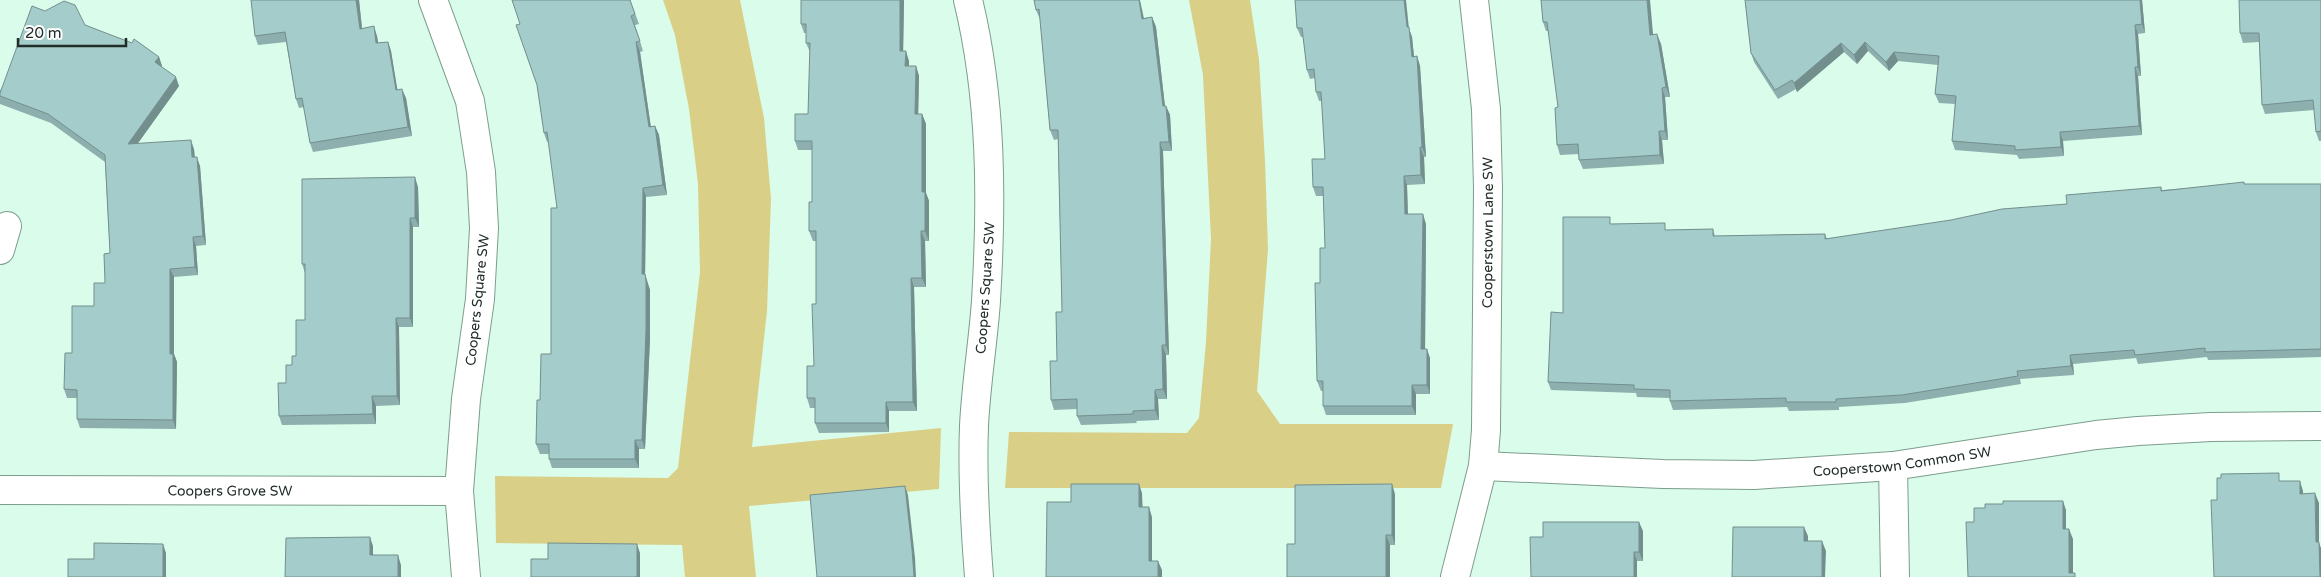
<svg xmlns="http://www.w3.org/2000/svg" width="2321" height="577" font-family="'Varela Round',sans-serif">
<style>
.green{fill:#d9cf87}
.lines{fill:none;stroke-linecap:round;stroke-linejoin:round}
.minor-casing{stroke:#7d9d8d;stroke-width:30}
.minor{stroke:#fff;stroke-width:28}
.wall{fill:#8dafae}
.shaded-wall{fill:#738f8d}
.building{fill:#a4ccca;stroke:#738f8d}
.labels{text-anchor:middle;stroke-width:4.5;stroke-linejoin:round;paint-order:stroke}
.street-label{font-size:14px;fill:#212d27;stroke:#fff}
</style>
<rect width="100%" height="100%" fill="#dafcea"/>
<path class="green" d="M663 0H740L764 118 771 199 767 311 752 447 941 428 939 489 749 506 756 577H685L682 545 496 543 495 476 668 478 678 468 700 272 698 184 689 109 675 35Z
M1189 0H1250L1259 60 1265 161 1268 249 1257 391 1280 424H1453L1441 488H1005L1009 432 1187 433 1199 418 1206 342 1211 239 1203 75Z"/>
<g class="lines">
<defs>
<g id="minor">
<path d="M433 0 470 101 481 172 484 228 480 299 466 399 459 491 466 577"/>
<path d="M968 0C992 99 992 200 986 301 983 343 976 384 974 426 972 476 975 526 979 577"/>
<path d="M0 250 7 226"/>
<path id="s1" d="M1483 466 1663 474 1754 475 1893 466 2096 435 2138 431 2211 427 2321 426"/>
<path d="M1893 466 1895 577"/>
<path id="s2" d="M0 490 459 491"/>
<path id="s3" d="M1455 577 1483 466 1486 430 1488 188 1486 109 1474 0"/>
</g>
</defs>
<use href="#minor" class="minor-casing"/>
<use href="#minor" class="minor"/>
</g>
<path class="wall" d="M251 0H359L362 28 377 36 378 43 388 42 391 51 397 90 406 98 412 136 313 152 310 143 304 107 299 108 296 99 286 42 258 45 255 36Z
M630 0 639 24 635 25 643 51 640 52 651 127 655 126 659 135 667 195 646 197 645 274 648 284 650 290V339L645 449H639V468H552L549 459V454H540L536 444 540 400 551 354 557 208 549 142H547L544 133 537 85 520 24Z
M801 0H904L903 51 909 61V66H916L919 76 918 114H922L926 124V193L929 201V241H925L926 287H914L917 411H889V432L819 433 815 423V408H810L807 398 814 366 816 304V241H813L809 231 812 202V150H798L795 141 808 114 810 52 806 43V33H804L801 24Z
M1034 0 1144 18 1152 17 1156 27 1165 106H1166L1170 115 1172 151H1163L1169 355H1166L1167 399H1158L1159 420 1136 421 1137 423 1081 425 1077 416V409L1054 410 1051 400 1057 361 1062 312 1058 139 1054 140 1050 130 1040 19 1036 10Z
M1295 0 1409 29 1412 37 1414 57 1417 56 1420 66 1426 157H1424L1425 184 1407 185 1408 214 1426 224 1425 349 1430 358V394H1416V415H1326L1323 406V391H1321L1317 381 1320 283 1325 248 1324 196H1316L1313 187 1325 159 1322 101H1319L1316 92 1315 78 1310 79 1307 70 1303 37H1301L1297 28Z
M1541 0 1653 35 1661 44 1670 97H1665L1668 140H1662L1664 164 1583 169 1579 160V154L1560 155 1557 145 1558 107 1549 31H1546L1543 22Z
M1745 0H2142L2145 33 2138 34 2141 76H2138L2142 135 2063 141 2064 156 2019 159 2017 155 1955 150 1952 141 1955 104 1939 103 1935 94 1938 65 1898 61 1889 71 1868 51 1857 64 1844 52 1797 92 1796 89 1778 99 1754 62 1751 53Z
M2321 0V141H2319L2316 132 2314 110 2265 114 2262 105 2259 42 2243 43 2240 33Z
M85 25 159 57 162 66 161 67 179 86 137 144 194 149 195 157 200 166 206 245 196 246 198 275 174 277V354L177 362 176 429 80 428 77 419V398H67L64 389 72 353 94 306 105 283 110 253 105 162 51 123 0 104V89L1 91Z
M2245 184H2321V357L2208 360 2207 357 2138 364 2136 358 2073 364 2074 375 2020 379 2021 384 1905 403 1839 407V410L1789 411 1787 407 1673 410 1670 401V398L1637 397 1636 393 1551 390 1548 382 1563 313 1612 224 1668 230 1713 229 1715 236 1825 234 1827 239 2067 204 2161 187 2162 190Z
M418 187 419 227H413V327H399L400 405 376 406V424L282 425 279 416 286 383 292 365 296 356 305 320V273L302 264Z
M1395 494V545H1390V577L1295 544Z
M1643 531V561H1637V577L1543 537Z"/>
<path class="shaded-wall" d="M356 0H359L363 38 360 29Z
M900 0H904L903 61 900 51Z
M1139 0H1140L1146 28 1142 19Z
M1404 0H1406L1409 29 1412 37 1415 66 1412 57 1407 27Z
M1647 0H1650L1654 45 1650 35Z
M2140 0H2142L2145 33 2142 24Z
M1152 17 1156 27 1166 116 1163 106Z
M2135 25 2138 34 2141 76 2138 67Z
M374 26 377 36 380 53 376 43Z
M1657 34 1661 44 1670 97 1666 87Z
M388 42 391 51 399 99 396 90Z
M636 42 640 52 652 136 649 127Z
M1865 42 1868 51 1857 64 1854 55Z
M1841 43 1844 52 1797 92 1794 83Z
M906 51 909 61V76L905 66Z
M1894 52 1898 61 1889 71 1886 62Z
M1417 56 1420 66 1426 157 1422 147Z
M159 57 162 66 158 71 155 62Z
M916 66 919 76 918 124 915 114Z
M2135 67 2138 76 2142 135 2139 126Z
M176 77 179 86 131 153 128 144Z
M1662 88 1665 97 1668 140 1665 131Z
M402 89 406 98 412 136 408 127Z
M1166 106 1170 115 1172 151 1169 142Z
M922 114 926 124V193L929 201V241L925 231 922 192Z
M655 126 659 135 667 195 663 185Z
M1659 131 1662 140 1664 164 1660 155Z
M2060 132 2063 141 2064 156 2061 147Z
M191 140 194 149 195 166 192 157Z
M1160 142 1163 151 1169 355 1166 345Z
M1420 147 1424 157 1425 184 1421 175Z
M197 157 200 166 206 245 203 236Z
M1404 176 1407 185 1408 223 1405 214Z
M415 177 418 187 419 227 415 218Z
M643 188 646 197 645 284 642 274Z
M1423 214 1426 224 1425 358 1421 349Z
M410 218 413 227V327L410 318Z
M921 231 925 241 926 287 922 278Z
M193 237 196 246 198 275 195 267Z
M170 269 174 277V354L177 362 176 429 173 420 170 354Z
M645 274 650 290V339L645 449 642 440Z
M911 278 914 287 917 411 913 402Z
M396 318 399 327 400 405 397 396Z
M1162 345 1166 355 1167 399 1163 389Z
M1427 349 1430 358V394L1427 385Z
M2070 355 2073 364 2074 375 2071 366Z
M1412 385 1416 394V415L1412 406Z
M1155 390 1158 399 1159 420 1155 410Z
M372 396 376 406V424L373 414Z
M886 402 889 411V432L886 423Z
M635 440 639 449V468L635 459Z
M2300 481 2303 491V503L2300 494Z
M1139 484 1142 493 1143 517 1139 507Z
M1392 484 1395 494V545L1392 535Z
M905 486 908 495 915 558 916 577H914Z
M2315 493 2319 503V543L2321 548V577H2320L2316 542Z
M2063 501 2066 510V539L2063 529Z
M1149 507 1152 517V570L1149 561Z
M1639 522 1643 531V561L1639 552Z
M1804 527 1808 536V551L1804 541Z
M2069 529 2073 539V577L2069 573Z
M1386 535 1390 545V577H1386Z
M370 537 373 546V564L370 555Z
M1822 541 1826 551 1825 577H1822Z
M163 544 166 553V577H163Z
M637 544 640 553V577H637Z
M1634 552 1637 561V577H1634Z
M398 555 401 565V577H398Z
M1158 561 1162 570V577H1158Z"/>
<path class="building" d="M251 0H356L360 29 374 26 376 43 388 42 396 90 402 89 408 127 310 143 302 98 296 99 285 32 255 36Z
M512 0H630L635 14 631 16 640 41 636 42 649 127 655 126 663 185 643 188 642 274H645L646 281V330L642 440H635V459H549V444H536L537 400H540L541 354H551V208H557L547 132 544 133 537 85 516 25 520 24Z
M801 0H900V51H906L905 66H916L915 114H922V192H925V231H921L922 278H911L913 402H886V423H815V398H807V366H814L812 304H816V231H809V202H812V141H795V114H808L810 43H806V24H801Z
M1034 0H1139L1142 19 1152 17 1163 106H1166L1169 142H1160L1166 345H1162L1163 389 1155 390V410L1133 411V414L1077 416V399L1051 400 1050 361H1057L1056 312H1062L1058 130H1050L1039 9 1036 10Z
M1295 0H1404L1407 27H1409L1412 57 1417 56 1422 147H1420L1421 175 1404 176 1405 214H1423L1421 349H1427V385H1412V406H1323V381H1317L1315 283H1320V248H1325L1323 187H1313L1312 159H1325L1321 92H1316L1314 69 1307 70 1302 28H1297Z
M1541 0H1647L1650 35 1657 34 1666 87 1662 88 1665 131H1659L1660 155 1579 160 1578 144 1557 145 1555 108 1558 107 1547 22H1543Z
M1745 0H2140L2142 24 2135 25 2138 67H2135L2139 126 2060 132 2061 147 2015 150V146L1952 141 1956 96 1935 94 1939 56 1894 52 1886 62 1865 42 1854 55 1841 43 1794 83 1792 80 1775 90 1751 53Z
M2239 0H2321V131L2316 132 2313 100 2262 105 2259 33H2240Z
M64 1 75 5 85 25 132 43 134 39 159 57 155 62 176 77 128 144 191 140 192 157H197L203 236 193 237 195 267 170 269V354H173V420L77 419V390L64 389 65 353H72V306H94V283H105L104 254 110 253 105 155 48 114 0 96V93L32 6 45 11Z
M415 177V218H410V318H396L397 396H372L373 414 279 416 278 383H286V365H292V356H296V320H305V264H302V179Z
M2244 182V184H2321V349L2205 352V348L2135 355 2134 350 2070 355 2071 366 2017 371 2018 376 1902 395 1836 399V402H1786V398L1670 401V390L1634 389V385L1548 382 1551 312 1563 313V217H1610V224L1665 223V230L1713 229V236L1825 234V239L1951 220 2002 209 2067 204 2066 195 2161 187V191Z
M2279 473V481H2300V494L2315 493 2316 542H2319L2320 577H2214L2211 500H2217V478H2221V474Z
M1071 484H1139V507H1149V561H1158V577H1046L1047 502H1071Z
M1392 484V535H1386V577H1287V544H1295V485Z
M905 486 912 549 914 577H817L810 495Z
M2003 501H2063V529H2069V573H2075V577H1968L1966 522H1974V508H1985V504H2003Z
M1543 522H1639V552H1634V577H1531L1530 537H1543Z
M1733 527H1804V541H1822V577H1732Z
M370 537V555H398V577H285L286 538Z
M94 543 163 544V577H68V559H94Z
M548 543 637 544V577H531V559H548Z"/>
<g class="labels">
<g class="street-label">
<text dy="5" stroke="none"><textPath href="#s3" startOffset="348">Cooperstown Lane SW</textPath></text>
<text transform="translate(985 288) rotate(-86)" y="5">Coopers Square SW</text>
<text transform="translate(477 300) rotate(-84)" y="5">Coopers Square SW</text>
<text dy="5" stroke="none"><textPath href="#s1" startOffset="420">Cooperstown Common SW</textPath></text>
<text dy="5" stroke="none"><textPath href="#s2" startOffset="230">Coopers Grove SW</textPath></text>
</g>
</g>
<path d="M18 38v8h108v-8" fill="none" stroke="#212d27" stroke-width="2.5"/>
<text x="25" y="38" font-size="15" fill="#212d27" stroke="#ffffff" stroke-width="4" paint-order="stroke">20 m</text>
</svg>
